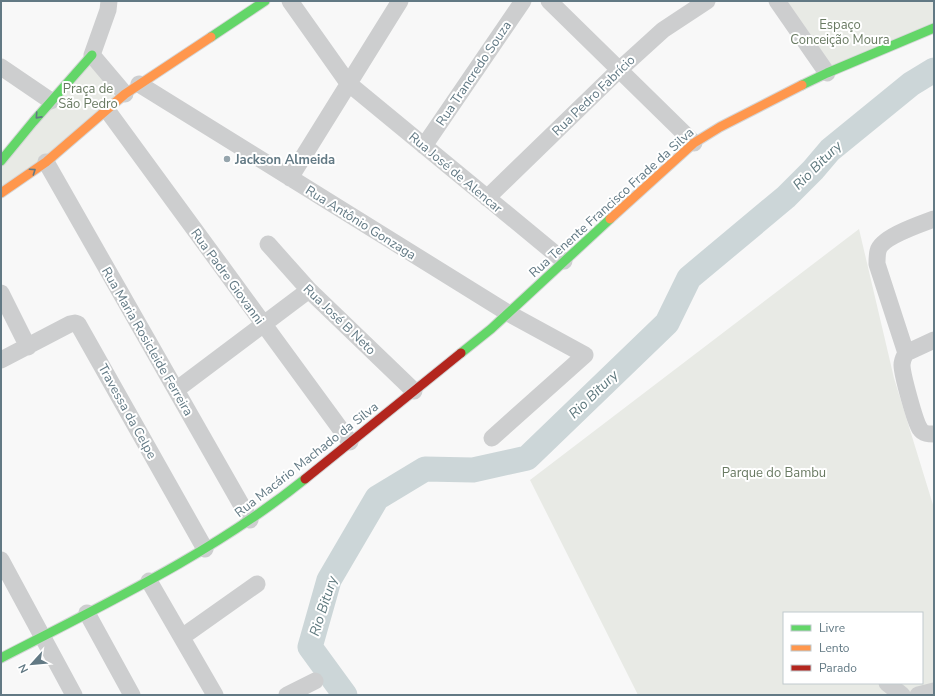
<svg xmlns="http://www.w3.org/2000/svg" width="935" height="696" font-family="'Nunito Sans',sans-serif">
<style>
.green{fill:#e8eae5;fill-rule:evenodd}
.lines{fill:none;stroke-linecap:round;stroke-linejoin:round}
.river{stroke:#ccd6d8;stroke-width:25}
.fast-casing{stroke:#d5d6d7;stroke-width:11}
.slow-casing{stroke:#d5d6d7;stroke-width:11}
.jam-casing{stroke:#d5d6d7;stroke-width:11}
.street{stroke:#cdcecf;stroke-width:17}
.fast{stroke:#63d668;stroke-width:9}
.slow{stroke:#ff974d;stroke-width:9}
.jam{stroke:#b3261e;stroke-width:9}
.oneway{stroke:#627984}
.poi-dot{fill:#96a5ad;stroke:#fff;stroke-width:1.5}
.labels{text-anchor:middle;stroke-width:4;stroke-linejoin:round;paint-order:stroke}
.park-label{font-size:13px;fill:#697a62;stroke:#fff}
.street-label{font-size:13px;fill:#627984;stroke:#fff}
.poi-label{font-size:13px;font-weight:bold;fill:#627984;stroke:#fff;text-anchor:start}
.water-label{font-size:14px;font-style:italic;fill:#5e787d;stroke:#fff}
</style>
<rect width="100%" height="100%" fill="#f8f8f8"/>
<path class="green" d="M782 1H934V27L828 69Z
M92 55 117 101 1 192V166Z
M859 229 894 378 934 508V695H638L530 480ZM784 613H922V683H784Z"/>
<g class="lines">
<path class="river" d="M345 695 310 647 329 580 377 498 425 469 473 470 527 458 667 323 689 278 786 197 813 170 830 150 911 84 934 70"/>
<defs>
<path id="fast" d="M211 37 265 1
M802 85 827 73 934 28
M1 161 33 122 92 55
M461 353 491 329 610 219
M1 658C105 604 213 553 305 479"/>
<path id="slow" d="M1 193 46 162 125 94 211 37
M610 219 694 143 720 127 802 85"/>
<path id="jam" d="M305 479 461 353"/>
</defs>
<use href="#fast" class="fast-casing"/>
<use href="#slow" class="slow-casing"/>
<use href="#jam" class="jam-casing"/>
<path class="street" d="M109 1 108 10 92 55 125 94
M290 1 348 83 564 261
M549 1 694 143
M777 1 827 73
M1 67 51 101
M139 84 508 313 585 355 492 438
M107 110 350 442
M424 146 523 1
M46 162 250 520
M290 178 400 1
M487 198 619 70 663 30 707 1
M934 219C921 224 881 237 878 251 877 255 877 260 877 264L906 353C904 357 902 360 902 365 902 374 915 422 920 429 923 434 929 434 934 434
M268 244 309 290 414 391
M1 293 28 347
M906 353 934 340
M1 360 70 324 75 323 78 324 205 549
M176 390 309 290
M1 560 74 695
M149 581 215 695
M87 613 132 695
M182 637 257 584
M887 683 902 695
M287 695 315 681
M918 695 934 691"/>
<use href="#fast" class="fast"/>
<use href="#slow" class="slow"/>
<use href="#jam" class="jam"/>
</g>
<defs><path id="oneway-chevron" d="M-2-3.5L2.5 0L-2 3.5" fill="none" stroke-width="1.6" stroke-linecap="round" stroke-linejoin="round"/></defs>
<g class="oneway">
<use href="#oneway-chevron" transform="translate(38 116) rotate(132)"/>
<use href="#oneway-chevron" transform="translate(33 171) rotate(-34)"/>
</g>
<circle class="poi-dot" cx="227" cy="159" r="4"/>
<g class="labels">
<g class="park-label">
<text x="840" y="29">Espaço<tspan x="840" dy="15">Conceição Moura</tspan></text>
<text x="88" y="93">Praça de<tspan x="88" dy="15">São Pedro</tspan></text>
<text x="774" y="477">Parque do Bambu</text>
</g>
<g class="street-label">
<text transform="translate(473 73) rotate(-56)" y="5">Rua Trancredo Souza</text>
<text transform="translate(593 95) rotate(-44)" y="5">Rua Pedro Fabrício</text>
<text transform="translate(456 172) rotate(40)" y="5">Rua José de Alencar</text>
<text transform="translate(611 202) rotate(-42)" y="5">Rua Tenente Francisco Frade da Silva</text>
<text transform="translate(361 222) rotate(32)" y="5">Rua Antônio Gonzaga</text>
<text transform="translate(228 276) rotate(54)" y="5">Rua Padre Giovanni</text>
<text transform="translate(340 319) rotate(44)" y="5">Rua José B Neto</text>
<text transform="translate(148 341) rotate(60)" y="5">Rua Maria Rosicleide Ferreira</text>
<text transform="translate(128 411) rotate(61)" y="5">Travessa da Celpe</text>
<text transform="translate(306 459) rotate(-38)" y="5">Rua Macário Machado da Silva</text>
</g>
<g class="poi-label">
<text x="235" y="164">Jackson Almeida</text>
</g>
<g class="water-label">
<text transform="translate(817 165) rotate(-45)" y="5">Rio Bitury</text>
<text transform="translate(593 394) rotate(-44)" y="5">Rio Bitury</text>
<text transform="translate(323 606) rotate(-72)" y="5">Rio Bitury</text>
</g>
</g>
<rect width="935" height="696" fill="none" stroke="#627984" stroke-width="4"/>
<rect x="783" y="612" width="140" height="72" fill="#ffffff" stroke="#c0c9ce"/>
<rect x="791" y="625" width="20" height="6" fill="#63d668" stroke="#c0c9ce"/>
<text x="819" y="632" font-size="12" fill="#627984">Livre</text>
<rect x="791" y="645" width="20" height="6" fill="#ff974d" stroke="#c0c9ce"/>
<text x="819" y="652" font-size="12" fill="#627984">Lento</text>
<rect x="791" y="665" width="20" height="6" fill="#b3261e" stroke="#c0c9ce"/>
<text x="819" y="672" font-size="12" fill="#627984">Parado</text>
<g transform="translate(32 664) rotate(243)" stroke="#ffffff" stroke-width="3" paint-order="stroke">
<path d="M0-3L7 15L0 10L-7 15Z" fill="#627984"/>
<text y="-6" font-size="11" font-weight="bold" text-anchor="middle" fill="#627984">N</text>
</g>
</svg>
